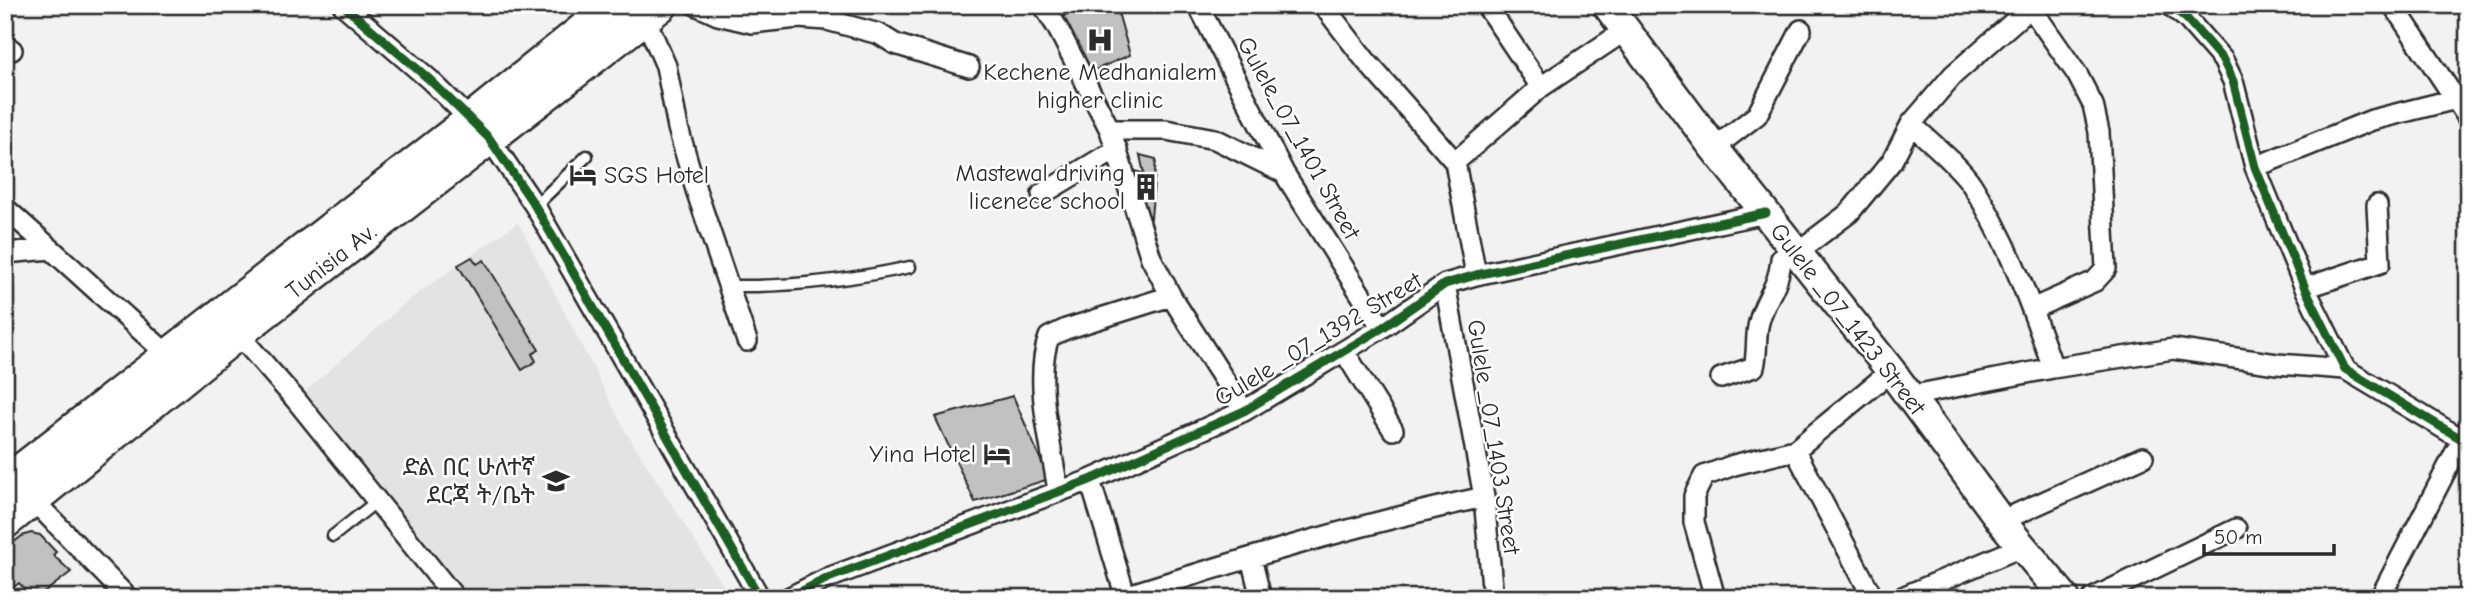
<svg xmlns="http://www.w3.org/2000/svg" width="2473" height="603" font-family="'Comic Neue','Noto Sans Ethiopic',sans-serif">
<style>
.built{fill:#e3e3e3}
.building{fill:#c1c1c1;stroke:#2b2b2b;stroke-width:2}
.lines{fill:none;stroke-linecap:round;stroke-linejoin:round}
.service-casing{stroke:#2b2b2b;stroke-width:15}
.minor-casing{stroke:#2b2b2b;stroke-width:24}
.secondary-casing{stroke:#2b2b2b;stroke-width:33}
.primary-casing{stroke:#2b2b2b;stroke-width:37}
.service{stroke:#fff;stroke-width:10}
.minor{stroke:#fff;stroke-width:19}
.secondary{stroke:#fff;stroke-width:28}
.primary{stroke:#fff;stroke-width:32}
.cycleway-casing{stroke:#fff;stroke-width:13}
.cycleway{stroke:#1b5e20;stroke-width:9}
.labels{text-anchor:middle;stroke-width:5;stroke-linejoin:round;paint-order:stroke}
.poi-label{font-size:24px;fill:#2b2b2b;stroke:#fff;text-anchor:end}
.street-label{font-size:24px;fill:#2b2b2b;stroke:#fff}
</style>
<rect width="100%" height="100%" fill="#f2f2f2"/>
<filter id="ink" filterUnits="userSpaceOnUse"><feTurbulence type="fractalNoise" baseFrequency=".0143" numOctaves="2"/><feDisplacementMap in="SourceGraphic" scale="14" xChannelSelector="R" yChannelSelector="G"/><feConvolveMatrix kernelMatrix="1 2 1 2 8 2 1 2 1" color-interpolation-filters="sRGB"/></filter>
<g filter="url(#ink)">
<path class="built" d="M518 222 626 432 731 598H463L299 397 409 300Z"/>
<path class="building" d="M1078 5H1116L1130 55 1090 72 1065 25 1064 16Z
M1140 155 1156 159 1151 218 1142 207V189L1133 185V170L1144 174Z
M472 257 477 264 484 260 539 350 532 354 536 361 522 370 458 265Z
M1013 396 1049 479 975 502 935 417Z
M31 533 40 535 56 552 53 555 71 572 37 598H33L19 583 5 594V549L22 536Z"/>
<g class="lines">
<defs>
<path id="service" d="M535 206 587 156
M730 286C791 287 850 280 910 267
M333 536 377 501"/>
<path id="minor" d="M343 5 430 80 489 138 535 206 760 598
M634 5 646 20 666 66 678 128 696 190 747 341
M696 5 718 15 752 23 798 18 827 20 879 34 895 44 969 67
M1043 5 1057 27 1110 130 1151 258 1171 296 1244 411
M1198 5 1284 173 1382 328
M1323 5 1366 61 1455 162
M1486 5 1541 87
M2170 5 2187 19 2223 60 2233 81 2255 167 2305 288 2345 369 2463 440
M2393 5 2468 118
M2031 8 2077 74 2093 105 2099 132 2106 269 2095 281 2032 309
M5 45 12 50
M1911 124C1929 141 1959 165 1972 185 2008 241 2031 305 2053 368
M1110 130H1166L1215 139 1284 173
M1714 148 1757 115 1801 30
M1455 162 1541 87 1626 30
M1455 162 1476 275
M2255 167 2372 120 2456 99
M1042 194 1117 149
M5 208 51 249
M5 253 51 249 168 355
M1445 284 1484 497 1493 598
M2305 288 2380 263 2377 205
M231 326 296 400 455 598
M1344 351 1393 430
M1721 378 1754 367C1758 352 1755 336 1759 322 1765 297 1779 288 1781 259L1796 253 1849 213 1892 161 1911 124 1953 75 2033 5
M1909 396 2053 368 2173 349 2277 364 2345 369
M1795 450 1873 598
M1090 480 1126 598
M1058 491C1052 447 1033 380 1049 337L1066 329 1171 296
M33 500 128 598
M2001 521 2143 457
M1251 558 1261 598
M1125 596C1243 559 1363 523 1484 497
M788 598 828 578 1090 480 1244 411 1382 328 1445 284 1476 275 1766 213
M1715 598 1694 522V496L1704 476 1734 465 1795 450 1891 371
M1900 598 2021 547
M2093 598 2236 529
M2380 598 2467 430"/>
<path id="secondary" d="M1607 5 1714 148 1891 371 2001 521 2065 598"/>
<path id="primary" d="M5 483 472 119 614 5
M5 522 238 333 661 5"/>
</defs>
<use href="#service" class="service-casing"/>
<use href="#minor" class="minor-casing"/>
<use href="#secondary" class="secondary-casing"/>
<use href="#primary" class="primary-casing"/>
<use href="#service" class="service"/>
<use href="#minor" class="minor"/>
<use href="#secondary" class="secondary"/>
<use href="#primary" class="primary"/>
<defs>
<path id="cycleway" d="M343 5 430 80 489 138 535 206 760 598
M2170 5 2187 19 2223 60 2233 81 2255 167 2305 288 2345 369 2463 440
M788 598 828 578 1090 480 1244 411 1382 328 1445 284 1476 275 1766 213"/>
</defs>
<use href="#cycleway" class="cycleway-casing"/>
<use href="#cycleway" class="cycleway"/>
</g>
</g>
<defs>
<symbol id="hospital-bare" viewBox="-9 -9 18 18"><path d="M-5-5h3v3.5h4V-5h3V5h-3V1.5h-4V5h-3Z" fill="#2b2b2b" stroke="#fff" stroke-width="2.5" paint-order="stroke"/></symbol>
<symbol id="hotel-bare" viewBox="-9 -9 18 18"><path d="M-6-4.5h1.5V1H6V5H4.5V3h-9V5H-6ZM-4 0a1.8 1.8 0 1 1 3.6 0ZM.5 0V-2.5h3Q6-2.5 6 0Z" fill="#2b2b2b" stroke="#fff" stroke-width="2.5" paint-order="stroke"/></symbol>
<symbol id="building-bare" viewBox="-9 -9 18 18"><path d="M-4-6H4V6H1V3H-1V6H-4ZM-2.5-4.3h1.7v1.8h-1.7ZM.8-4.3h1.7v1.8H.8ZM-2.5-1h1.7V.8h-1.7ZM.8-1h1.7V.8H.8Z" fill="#2b2b2b" stroke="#fff" stroke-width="2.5" paint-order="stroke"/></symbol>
<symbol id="school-bare" viewBox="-9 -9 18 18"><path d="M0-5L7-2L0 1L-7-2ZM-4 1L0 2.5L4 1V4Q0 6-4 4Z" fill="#2b2b2b" stroke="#fff" stroke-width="2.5" paint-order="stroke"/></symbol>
</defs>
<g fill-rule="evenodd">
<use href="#hospital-bare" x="1081" y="21" width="38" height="38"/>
<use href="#hotel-bare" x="564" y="156" width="38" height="38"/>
<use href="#building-bare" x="1127" y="168" width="38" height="38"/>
<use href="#hotel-bare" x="978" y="435" width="38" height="38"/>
<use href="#school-bare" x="537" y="462" width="38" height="38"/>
</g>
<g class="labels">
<g class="poi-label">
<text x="1100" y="80" text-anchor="middle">Kechene Medhanialem<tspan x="1100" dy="28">higher clinic</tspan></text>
<text x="1125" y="181">Mastewal driving<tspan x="1125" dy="28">licenece school</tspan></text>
<text x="604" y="183" text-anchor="start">SGS Hotel</text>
<text x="976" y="462">Yina Hotel</text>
<text x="535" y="475">ድል በር ሁለተኛ<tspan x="535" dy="28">ደርጃ ት/ቤት</tspan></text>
</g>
<g class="street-label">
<text transform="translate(1299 138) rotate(61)" y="8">Gulele_07_1401 Street</text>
<text transform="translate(331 261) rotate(-38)" y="8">Tunisia Av.</text>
<text transform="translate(1848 319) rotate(52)" y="8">Gulele _07_1423 Street</text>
<text transform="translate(1318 339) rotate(-31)" y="8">Gulele _07_1392 Street</text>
<text transform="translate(1494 437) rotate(81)" y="8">Gulele _07_1403 Street</text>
</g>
</g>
<rect width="2473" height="603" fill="none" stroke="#fff" stroke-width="28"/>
<rect x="14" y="14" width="2445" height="575" fill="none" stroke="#2b2b2b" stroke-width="2.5" filter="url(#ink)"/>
<path d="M2204 544v10h130v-10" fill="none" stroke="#2b2b2b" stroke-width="3.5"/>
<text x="2214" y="544" font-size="21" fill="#2b2b2b" stroke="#ffffff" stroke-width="5" paint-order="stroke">50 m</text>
</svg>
